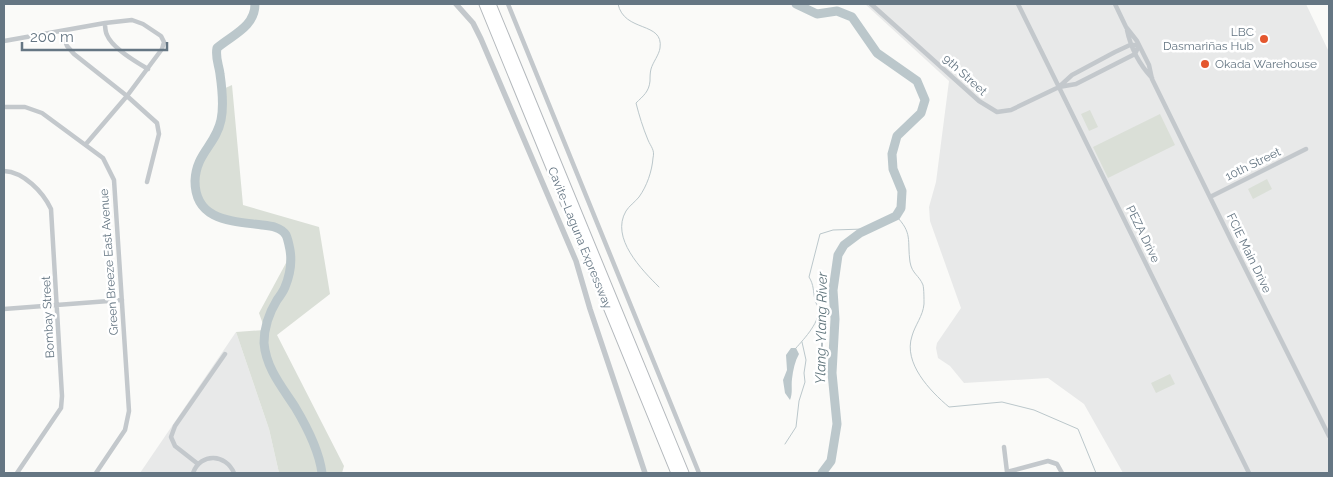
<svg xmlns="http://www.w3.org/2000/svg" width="1333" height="477" font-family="Raleway,sans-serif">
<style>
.built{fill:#e8e9e9}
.green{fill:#dadfd7}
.water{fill:#bbc7cb}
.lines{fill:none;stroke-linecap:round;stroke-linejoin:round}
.stream{stroke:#bbc7cb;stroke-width:1}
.river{stroke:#bbc7cb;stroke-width:9}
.motorway-casing{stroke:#b4b9bd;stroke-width:11}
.minor{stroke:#c3c8cc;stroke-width:4.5}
.tertiary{stroke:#c3c8cc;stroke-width:5.5}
.motorway{stroke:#fff;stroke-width:9}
.poi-dot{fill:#e4572e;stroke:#fff;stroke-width:2}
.labels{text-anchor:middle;stroke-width:5;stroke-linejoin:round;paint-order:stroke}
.poi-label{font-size:12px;fill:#657683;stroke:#fff;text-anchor:end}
.street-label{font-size:12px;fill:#657683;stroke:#fff}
.water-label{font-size:14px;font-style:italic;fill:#60757c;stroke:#fff}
</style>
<rect width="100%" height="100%" fill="#fafaf8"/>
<path class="built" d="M865 4H1306L1329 52V473H1123L1084 404 1048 378 964 383 950 366 938 358 936 348 937 343 961 308 930 221 929 207 936 182 949 81Z
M236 332 269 429 279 473H140Z"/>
<path class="green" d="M232 85 243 205 319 227 330 294 277 335 344 466 342 473H279L269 429 236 332 265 330 259 313 286 263 289 245 286 235 277 228 251 224 229 223 218 217 203 208 198 198 195 186V171L201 156 217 133 222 118 221 90Z
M1090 110 1098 127 1089 131 1081 114Z
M1160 114 1175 145 1108 178 1093 147Z
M1267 179 1272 189 1253 199 1248 189Z
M1170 374 1175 384 1156 393 1151 383Z"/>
<path class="water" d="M791 348H796L799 354C795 361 793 370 792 379 791 387 793 392 790 400L785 393 783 380 787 370 786 355Z"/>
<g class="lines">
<path class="stream" d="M618 4C624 33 664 21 660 48 659 55 653 62 651 69 650 73 650 77 650 81 649 92 643 96 636 103 639 115 643 128 648 140 651 147 655 150 653 158 652 171 647 186 639 197 635 202 629 206 626 211 610 238 642 270 659 287
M896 216C913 233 907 240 910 262 912 274 919 275 923 285 924 289 924 299 924 304 923 316 915 325 912 336 903 363 930 391 949 407L1002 402 1034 410 1078 429 1096 473
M796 348C804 339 822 320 818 307 817 304 815 302 815 300 813 291 814 285 809 277L820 234 833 230 864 229 880 225
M785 444 796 427 799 401 805 382 804 373 806 360 802 342"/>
<path class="river" d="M255 4C255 27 232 35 217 48 215 58 219 65 220 74 222 88 224 106 221 120 216 145 196 153 195 181 195 221 232 221 262 225 271 226 281 227 286 235 288 239 289 245 290 250 292 262 290 275 285 287 283 292 280 296 277 300 269 313 264 327 264 343 266 368 282 387 295 407 307 427 319 450 322 473
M796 4 817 14 837 11 852 17 877 53 917 81 925 100 921 113 897 136 892 154 893 169 902 191 901 208 896 216 860 233 844 245 838 255 833 290 835 319 832 373 837 424 831 461 822 473"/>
<defs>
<path id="motorway" d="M484 4 676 473
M491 4 684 473"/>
</defs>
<use href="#motorway" class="motorway-casing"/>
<path class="minor" d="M508 4 699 473
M871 4 979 101 997 112 1011 110 1059 87 1076 84 1135 54 1139 45
M1018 4 1249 473
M1115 4 1126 27 1137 41 1149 65 1152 79 1232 242 1329 436
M105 23C105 26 105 31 107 35 112 48 136 62 148 69
M1127 30C1131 49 1139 64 1152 78
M61 31 67 46 74 54 127 96 157 123 159 134 147 182
M4 41 105 23 132 20 143 24 161 36 164 42 162 49 127 96 86 144
M1060 86 1072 75 1115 52 1130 45H1139
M4 107H25L42 113 103 158 114 180 129 411 125 430 96 473
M4 171C24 172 43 192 51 209L62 396 61 408 17 473
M1210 197 1306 149
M4 309 122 300
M1004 447 1007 472 1048 461 1057 464 1062 473
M198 464 175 446 171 437 175 426 225 354
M193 473C201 452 226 454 234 473"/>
<path class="tertiary" d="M456 4 473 23 481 39 576 261 590 309 645 473"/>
<use href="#motorway" class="motorway"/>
</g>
<g class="poi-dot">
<circle cx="1264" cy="39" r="5"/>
<circle cx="1205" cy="64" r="5"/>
</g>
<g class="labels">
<g class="poi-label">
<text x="1254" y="36">LBC<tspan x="1254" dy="14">Dasmariñas Hub</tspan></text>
<text x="1215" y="68" text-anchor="start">Okada Warehouse</text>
</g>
<g class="street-label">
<text transform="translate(965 75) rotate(42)" y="4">9th Street</text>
<text transform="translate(1253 164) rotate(-26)" y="4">10th Street</text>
<text transform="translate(1143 234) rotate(64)" y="4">PEZA Drive</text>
<text transform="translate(580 238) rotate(68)" y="4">Cavite–Laguna Expressway</text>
<text transform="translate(1249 253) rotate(64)" y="4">FCIE Main Drive</text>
<text transform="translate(109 262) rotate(-94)" y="4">Green Breeze East Avenue</text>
<text transform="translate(48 317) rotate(-93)" y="4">Bombay Street</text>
</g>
<g class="water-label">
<text transform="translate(821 328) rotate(-89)" y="5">Ylang-Ylang River</text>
</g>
</g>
<rect width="1333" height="477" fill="none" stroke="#657683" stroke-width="10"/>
<path d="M22 42v8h145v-8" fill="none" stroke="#657683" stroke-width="2.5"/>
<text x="30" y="42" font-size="15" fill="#657683" stroke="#ffffff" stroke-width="4" paint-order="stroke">200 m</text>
</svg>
